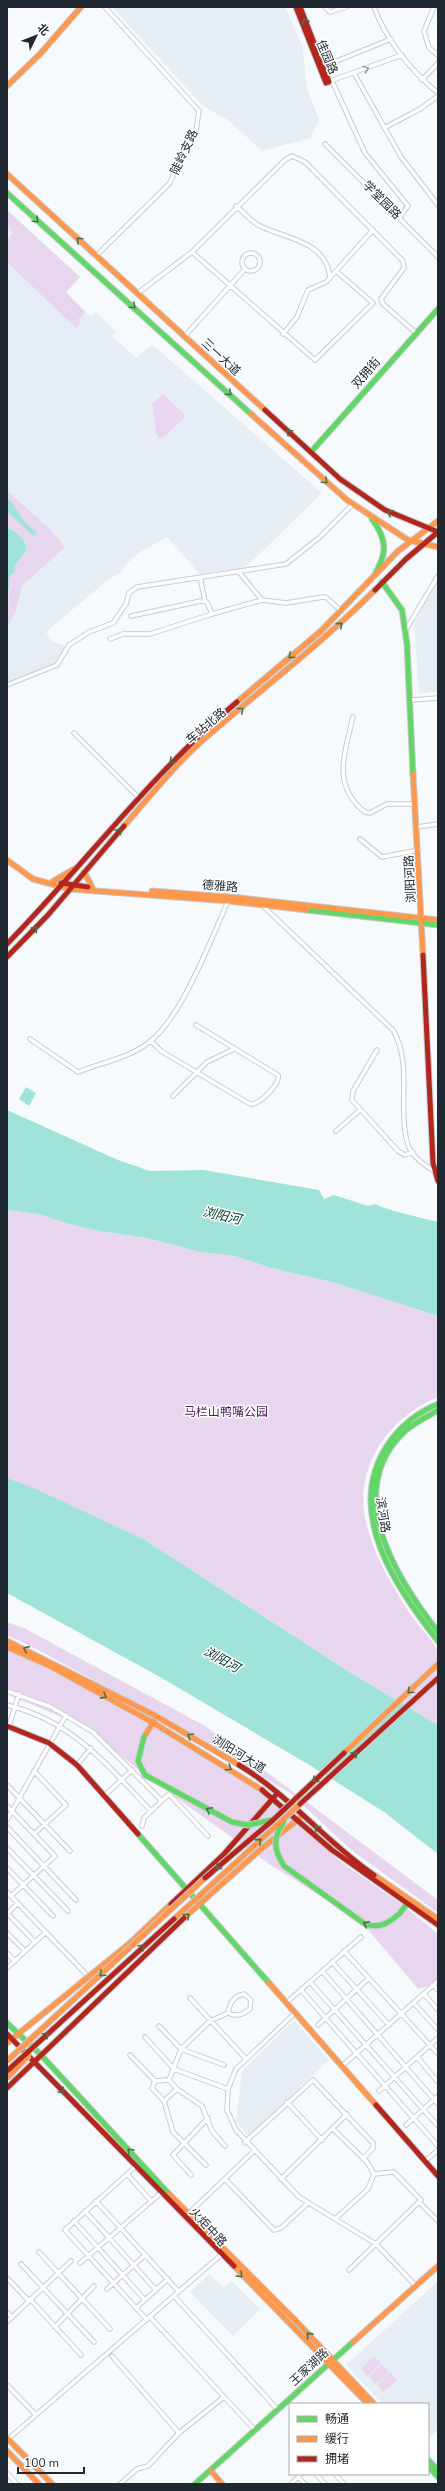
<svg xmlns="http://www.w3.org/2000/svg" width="445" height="2491" font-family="'Nunito Sans','Noto Sans SC',sans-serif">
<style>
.built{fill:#e6edf5}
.green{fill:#e8d6ef}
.water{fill:#a0e4d9}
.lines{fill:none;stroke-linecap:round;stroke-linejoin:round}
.street-casing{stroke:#c7ccd1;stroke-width:5.5}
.fast-casing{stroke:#c7ccd1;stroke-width:7}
.slow-casing{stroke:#c7ccd1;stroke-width:7}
.jam-casing{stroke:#c7ccd1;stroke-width:7}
.street{stroke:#fefeff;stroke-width:3.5}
.fast{stroke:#63d668;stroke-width:5}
.slow{stroke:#ff974d;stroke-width:5}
.jam{stroke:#b3261e;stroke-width:5}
.fast-bridge-casing{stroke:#c7ccd1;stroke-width:7;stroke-linecap:butt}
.slow-bridge-casing{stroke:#c7ccd1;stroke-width:7;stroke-linecap:butt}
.jam-bridge-casing{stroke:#c7ccd1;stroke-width:7;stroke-linecap:butt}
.fast-bridge{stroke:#63d668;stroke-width:5}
.slow-bridge{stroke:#ff974d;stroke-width:5}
.jam-bridge{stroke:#b3261e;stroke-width:5}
.oneway{stroke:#3e764a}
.oneway2{stroke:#9a9ea2}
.labels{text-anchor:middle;stroke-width:3;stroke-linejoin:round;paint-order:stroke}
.street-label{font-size:12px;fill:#202831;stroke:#fff}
.park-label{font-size:12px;fill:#4f185d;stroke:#fff}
.water-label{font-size:13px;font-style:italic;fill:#03332c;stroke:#fff}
</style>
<rect width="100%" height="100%" fill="#f7fafd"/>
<path class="built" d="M112 7H285L303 47 306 85 319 120 310 138 262 151 229 121 202 105Z
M7 210 80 277 66 293 91 317 96 312 116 332 112 336 136 358 152 344 322 493 245 568 200 574 167 537 139 553 125 565 121 573 109 579 46 632 53 642 65 646 57 662 7 684Z
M438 577V692L419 693 414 624Z
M294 2020 329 2060 248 2136 236 2121 242 2071Z
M209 2274 224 2288 232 2281 260 2309 233 2336 190 2292Z
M438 2281V2430L428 2439V2404H382L346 2365Z"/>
<path class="green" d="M7 210 80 277 66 292 85 312 78 320 81 323 76 328 7 262V240L13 233 7 226Z
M163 394 186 416 163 438 160 439 156 433 152 404Z
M7 491C16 499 64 539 64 548L22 586 15 613 7 627 10 576 16 571 14 566 27 550C26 539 16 532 7 527Z
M7 1210 38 1214 72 1225 105 1232 147 1238 200 1252 235 1256 271 1268 332 1282 438 1316V1397C389 1417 353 1467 366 1522 373 1553 390 1582 407 1609 415 1623 430 1635 437 1650 441 1658 438 1712 438 1725L351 1673 145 1540 7 1478Z
M7 1622 24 1628 205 1726 438 1900V1913L350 1849 290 1793 200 1738 36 1649 7 1635Z
M7 1649 31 1657 255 1784 341 1862 403 1905 438 1934V1984L418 1989 360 1920 269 1864 145 1775 85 1727 7 1694Z
M374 2356 381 2363 368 2376 361 2369Z
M382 2364 389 2372 376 2384 369 2377Z
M390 2372 397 2380 383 2392 377 2385Z"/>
<path class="water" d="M7 498C22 512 18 520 37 532L34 536 7 512Z
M7 527C16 532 26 539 27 550L14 566 16 571 10 576 7 604Z
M26 1087 36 1093 29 1106 19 1099Z
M7 1110 118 1160 150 1171 204 1170 319 1190 324 1199 334 1195 368 1206 376 1204C381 1209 427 1219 438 1222V1316L332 1282 271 1268 235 1256 200 1252 147 1238 105 1232 72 1225 38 1214 7 1210Z
M7 1478 38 1490 145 1540 351 1673 438 1725V1854L384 1812 311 1766 160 1677 7 1593Z"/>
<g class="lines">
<defs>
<path id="street" d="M325 7 330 12 346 7
M374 7C386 40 411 71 438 93
M434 7 424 31 429 48 438 55
M322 67 391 39
M354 73 401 157 438 205
M422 80 438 63
M330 81 402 55
M332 81 365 153 408 206 399 218
M384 128 420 109 438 96
M325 144 438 257
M236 206C244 212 251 222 260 226 286 239 327 241 330 278
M192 252 315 360 373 303 336 271
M242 262a9 9 0 1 1 18 0a9 9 0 1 1-18 0Z
M96 256 169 184 196 131 199 111 105 7
M138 293 192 252 285 160 292 156 305 162 403 261 404 268 381 299 383 304 416 333
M283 334 297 317 308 290 326 282 373 230
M184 337 245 269
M239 572 262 600
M200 577 205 601
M131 616 201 601 207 602 212 614 262 600 286 603 323 597 327 598 341 611
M405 631 438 576
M110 639 123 634H150L212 614
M7 685 57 665 69 645 89 632 113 623 126 604 129 593 137 587 286 564 320 537 353 504
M411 700 438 698
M353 717C345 753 331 786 365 812L370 813 387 804H416
M74 733 138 797
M417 827 438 824
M360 839 382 857 419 850
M262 905 393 1030C413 1064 397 1108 408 1145 412 1156 424 1165 434 1171
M30 1039 78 1072C100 1063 129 1058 148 1043 180 1021 212 938 228 901
M151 1041 161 1051 250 1104C258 1106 281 1084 278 1075L196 1025
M377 1050 353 1091 352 1100 398 1151 405 1155 413 1152
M173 1096 207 1062 234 1049
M336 1131 360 1110
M7 1691 51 1707 93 1732 161 1800
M7 1705C73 1721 107 1765 151 1811
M9 1726 19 1694
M77 1765 91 1748
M34 1771 66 1805 34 1834
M7 1785 70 1851
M104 1796 132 1770
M7 1806 55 1856 11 1896
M7 1820 66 1715
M142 1826 144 1818 169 1794 208 1836
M7 1827 76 1900
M7 1848 68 1911
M7 1868 53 1916
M7 1892 85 1973
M7 1913 35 1942
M7 1914 18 1903
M7 1933 25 1951
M344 1951 438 2054
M7 1953 15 1961
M332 1962 389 2025
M7 1968 46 1932
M322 1971 438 2104
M310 1982 438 2126
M433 1985 438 1990
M301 1990 438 2146
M424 1994 438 2010
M190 1998 246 2059
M286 2003 361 1937
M414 2003 438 2030
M295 2013 236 2069 228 2089 227 2110 236 2130 299 2197 376 2244 416 2286
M318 2025 369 1978
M159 2026 181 2049 224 2065
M145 2037 174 2069 228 2089
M130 2055 155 2081 152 2088 164 2101
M417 2057 438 2082
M342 2066 438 1981
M169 2080 181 2049 210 2021 228 2013C237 2017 242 2015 250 2009L251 2000 244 1994C233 1996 230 2003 228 2013
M155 2081 169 2080 177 2089 164 2101 173 2132 206 2165
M177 2089 202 2106 212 2131 225 2146
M379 2091 438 2038
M287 2102 322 2140
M406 2125 438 2096
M333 2129 367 2162 374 2174 368 2189 335 2219
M245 2142 313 2080 373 2143V2148L363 2159
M425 2161 438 2150
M136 2166 65 2230 147 2320
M127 2174 151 2201
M191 2175 173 2155 208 2118
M225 2179 274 2230 281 2228 308 2203
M281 2179 347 2114
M96 2201 179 2292
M419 2202 438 2221
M85 2211 156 2290
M187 2215 254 2151
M74 2221 145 2300
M39 2252 110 2329
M80 2263 162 2192
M21 2264 94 2342
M349 2270 421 2200 394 2172 374 2174
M7 2278 29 2301
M107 2289 145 2255
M174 2296 278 2410
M30 2299 81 2355
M136 2308 168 2279
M7 2312 12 2317
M150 2317 253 2428
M7 2322 71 2261
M55 2327 94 2286
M112 2356 179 2433
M7 2385 35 2414
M7 2440 221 2255
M7 2473 17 2484
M316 2474 325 2484
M335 2474 344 2484
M298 2477 305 2484
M120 2484 137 2469 148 2466 179 2433 224 2397
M291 2484 301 2474"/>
<path id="fast" d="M7 193 251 414
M311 452 438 309
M372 519C386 538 388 552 376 572
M382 582 402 610 407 644 413 774
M307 910 438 925
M438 1404C416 1413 400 1426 387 1446 344 1512 396 1588 438 1641
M438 1410C427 1417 414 1423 405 1431 341 1491 396 1578 438 1632
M138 1834 269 1983
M400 1913 409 1901
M7 2023 41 2055 169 2194
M428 2460 438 2470
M428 2466 438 2477
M195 2484 353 2342"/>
<path id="slow" d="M7 86 40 54 81 7
M7 174 265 410
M251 414 347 500 408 540 438 547
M237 702 321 631 398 551 438 521
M413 774 423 955
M124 826C150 796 174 766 203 740 260 690 321 644 375 590
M7 860 33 879 70 889 228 901 307 910
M84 872 92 887
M52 882 74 869
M152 891 241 898 438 920
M7 1641 156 1716 239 1765
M7 1647 50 1666 152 1722 262 1790
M144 1737 154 1721
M374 1875 438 1919
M184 1918 261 1849 300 1818
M269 1983 376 2105
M7 2043 130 1943 171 1904
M169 2194 294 2319 374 2404
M234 2266 368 2404
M353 2342 438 2266
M7 2438 52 2484
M7 2451 39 2484
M211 2471 222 2484"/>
<path id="jam" d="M296 7 326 83 329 82 300 7
M265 410 340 479 385 510 438 532
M375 590 406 559 438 532
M61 883 88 887
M7 944C85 864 151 774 237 702
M423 955 433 1163 438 1181
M7 957 48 915 124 826
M7 1726 49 1743 77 1765 138 1834
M239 1765C289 1795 326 1842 374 1875
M262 1790 332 1850 438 1925
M171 1904 224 1854 275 1796
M7 2034 234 2266
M7 2088 184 1918
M376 2105 438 2176"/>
</defs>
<use href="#street" class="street-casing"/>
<use href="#fast" class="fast-casing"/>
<use href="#slow" class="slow-casing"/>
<use href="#jam" class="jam-casing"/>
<use href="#street" class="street"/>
<use href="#fast" class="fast"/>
<use href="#slow" class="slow"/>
<use href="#jam" class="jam"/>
<defs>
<path id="fast-bridge" d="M144 1737 138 1761 145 1775 232 1822 248 1825 272 1820
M284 1821C273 1838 273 1849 284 1866L365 1924C380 1929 389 1923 400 1913"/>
<path id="slow-bridge" d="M344 1753 438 1664
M174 1919 300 1804
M7 2061 205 1878
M7 2078 29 2055"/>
<path id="jam-bridge" d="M300 1804 438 1678
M205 1878 273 1820 344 1753
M7 2071 174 1919"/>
</defs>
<use href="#fast-bridge" class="fast-bridge-casing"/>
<use href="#slow-bridge" class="slow-bridge-casing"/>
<use href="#jam-bridge" class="jam-bridge-casing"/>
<use href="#fast-bridge" class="fast-bridge"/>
<use href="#slow-bridge" class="slow-bridge"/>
<use href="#jam-bridge" class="jam-bridge"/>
</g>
<defs><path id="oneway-chevron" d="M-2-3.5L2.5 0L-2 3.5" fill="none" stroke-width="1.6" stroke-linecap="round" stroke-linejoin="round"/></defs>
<g class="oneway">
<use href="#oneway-chevron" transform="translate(305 21) rotate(-112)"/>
<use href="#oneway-chevron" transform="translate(36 220) rotate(43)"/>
<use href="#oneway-chevron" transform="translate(79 240) rotate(-137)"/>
<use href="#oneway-chevron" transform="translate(133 306) rotate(42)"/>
<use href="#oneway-chevron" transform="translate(229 393) rotate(42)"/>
<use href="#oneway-chevron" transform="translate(289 432) rotate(-138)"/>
<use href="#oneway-chevron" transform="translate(325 481) rotate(43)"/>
<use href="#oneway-chevron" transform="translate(390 513) rotate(-154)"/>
<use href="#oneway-chevron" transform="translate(340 625) rotate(-41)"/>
<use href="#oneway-chevron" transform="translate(291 656) rotate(138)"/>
<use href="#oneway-chevron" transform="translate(241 710) rotate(-39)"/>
<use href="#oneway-chevron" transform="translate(172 761) rotate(134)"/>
<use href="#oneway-chevron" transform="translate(119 831) rotate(-50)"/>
<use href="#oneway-chevron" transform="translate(35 929) rotate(-46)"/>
<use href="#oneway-chevron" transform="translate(26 1649) rotate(-156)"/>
<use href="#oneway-chevron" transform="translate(410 1691) rotate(137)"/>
<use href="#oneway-chevron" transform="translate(104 1696) rotate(29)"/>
<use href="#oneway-chevron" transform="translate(190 1736) rotate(-149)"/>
<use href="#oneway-chevron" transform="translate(355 1754) rotate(-43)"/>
<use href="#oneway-chevron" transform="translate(229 1768) rotate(31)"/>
<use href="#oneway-chevron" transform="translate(315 1780) rotate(137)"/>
<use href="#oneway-chevron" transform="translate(209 1810) rotate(-151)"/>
<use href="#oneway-chevron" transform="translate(317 1828) rotate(-135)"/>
<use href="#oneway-chevron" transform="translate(259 1841) rotate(-41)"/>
<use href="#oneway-chevron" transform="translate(218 1867) rotate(139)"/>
<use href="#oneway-chevron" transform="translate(187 1916) rotate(-43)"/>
<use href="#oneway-chevron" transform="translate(366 1924) rotate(-154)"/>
<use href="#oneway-chevron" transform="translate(142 1947) rotate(-43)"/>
<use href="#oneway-chevron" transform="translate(102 1974) rotate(137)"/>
<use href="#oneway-chevron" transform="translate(46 2035) rotate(-43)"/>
<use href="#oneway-chevron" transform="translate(62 2091) rotate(45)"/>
<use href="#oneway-chevron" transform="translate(130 2151) rotate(-133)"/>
<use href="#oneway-chevron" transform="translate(240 2275) rotate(45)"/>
<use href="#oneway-chevron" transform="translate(309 2335) rotate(-132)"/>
</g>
<use class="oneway2" href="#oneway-chevron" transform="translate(366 69) rotate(-21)"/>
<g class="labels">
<g class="street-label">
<text transform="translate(327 57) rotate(67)" y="4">佳园路</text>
<text transform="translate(184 152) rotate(-65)" y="4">陡岭支路</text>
<text transform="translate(382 200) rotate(45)" y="4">学堂园路</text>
<text transform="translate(221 357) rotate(43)" y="4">三一大道</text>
<text transform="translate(366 373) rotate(-49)" y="4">双拥街</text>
<text transform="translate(206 726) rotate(-40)" y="4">车站北路</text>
<text transform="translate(410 879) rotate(-93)" y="4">浏阳河路</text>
<text transform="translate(220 886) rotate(4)" y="4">德雅路</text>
<text transform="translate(383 1515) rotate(81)" y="4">滨河路</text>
<text transform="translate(239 1754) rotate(32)" y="4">浏阳河大道</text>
<text transform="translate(208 2227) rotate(47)" y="4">火炬中路</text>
<text transform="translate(309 2367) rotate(-43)" y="4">王家湖路</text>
</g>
<g class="park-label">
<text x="226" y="1416">马栏山鸭嘴公园</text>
</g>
<g class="water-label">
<text transform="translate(222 1215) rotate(13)" y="5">浏阳河</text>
<text transform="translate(222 1659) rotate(29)" y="5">浏阳河</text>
</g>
</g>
<rect width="445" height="2491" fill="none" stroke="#202831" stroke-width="16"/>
<rect x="289" y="2403" width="140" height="72" fill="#ffffff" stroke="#a6a9ad"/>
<rect x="297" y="2416" width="20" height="6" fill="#63d668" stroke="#a6a9ad"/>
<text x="325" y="2423" font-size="12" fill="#202831">畅通</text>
<rect x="297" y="2436" width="20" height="6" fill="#ff974d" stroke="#a6a9ad"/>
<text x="325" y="2443" font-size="12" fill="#202831">缓行</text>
<rect x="297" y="2456" width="20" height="6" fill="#b3261e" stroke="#a6a9ad"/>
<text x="325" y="2463" font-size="12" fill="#202831">拥堵</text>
<g transform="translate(36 36) rotate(47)" stroke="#ffffff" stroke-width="3" paint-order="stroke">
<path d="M0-3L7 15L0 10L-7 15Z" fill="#202831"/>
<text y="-6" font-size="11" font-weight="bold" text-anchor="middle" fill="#202831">北</text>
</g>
<path d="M18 2467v6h66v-6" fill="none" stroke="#202831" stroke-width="2"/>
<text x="24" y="2467" font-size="12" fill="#202831" stroke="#ffffff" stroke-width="3" paint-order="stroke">100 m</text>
</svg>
